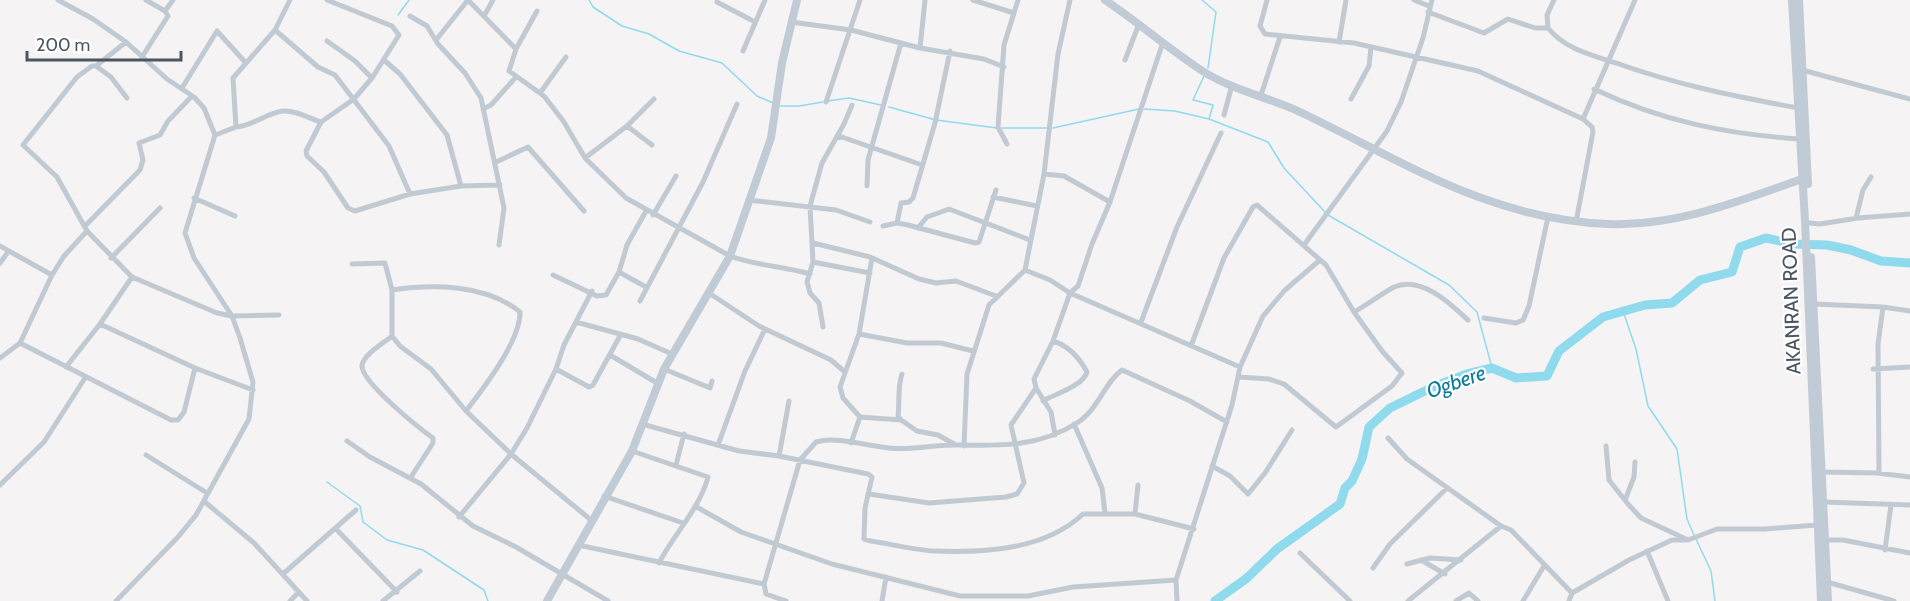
<svg xmlns="http://www.w3.org/2000/svg" width="1910" height="601" font-family="Cabin,sans-serif">
<style>
.lines{fill:none;stroke-linecap:round;stroke-linejoin:round}
.stream{stroke:#90daee;stroke-width:1.5}
.river{stroke:#90daee;stroke-width:9}
.street{stroke:#c1cad2;stroke-width:5}
.secondary{stroke:#c1cbd6;stroke-width:8}
.labels{text-anchor:middle;stroke-width:4.5;stroke-linejoin:round;paint-order:stroke}
.street-label{font-size:20px;fill:#4a5661;stroke:#fff}
.water-label{font-size:21px;font-style:italic;fill:#0c7c9b;stroke:#fff}
</style>
<rect width="100%" height="100%" fill="#f5f3f3"/>
<g class="lines">
<path class="stream" d="M589 0 593 7 622 26 649 34 679 51 722 63 757 96 773 103
M1202 0 1216 12 1208 68
M398 15 409 0
M1204 76 1193 100 1213 105 1209 119
M827 101 849 98 881 105
M780 106H799L823 102
M889 107 936 120 997 128
M1144 109 1175 111 1209 119 1268 142 1284 168 1325 212
M1002 128H1048
M1053 128 1139 109
M1328 215 1449 285 1477 312 1492 368
M1623 311 1636 349 1648 406 1677 449 1687 519 1694 535
M327 482 360 506 363 522 387 540 423 550 484 590 488 601
M1696 539 1711 571 1715 601"/>
<path class="river" d="M1215 601 1247 578 1277 549 1340 504 1345 488 1352 481 1362 459 1369 427 1390 408 1433 387 1467 374 1492 368 1516 378 1547 376 1559 351 1603 317 1645 305 1672 303 1700 280 1732 272 1740 247 1766 238 1794 244 1827 245 1851 250 1881 261 1910 263"/>
<path class="street" d="M58 0 93 19 126 42 167 79 194 97 204 108 215 135
M146 0 165 11
M327 0 392 26 399 35 372 78 354 99 321 122 306 151 307 156 324 172 348 208 355 211 410 194 461 186 500 185
M468 0 516 49
M973 0 1014 13
M1267 0 1260 26 1265 34 1354 43 1478 71 1583 119
M1414 0 1429 6
M1554 0 1547 15 1548 28C1565 49 1591 55 1616 63 1678 85 1733 96 1798 108
M717 2 755 22
M537 11 516 49 509 71 544 96 564 122 585 158 626 198 730 256C756 266 784 266 810 274
M1428 12 1484 33 1508 19 1535 28H1548
M410 16 427 26 438 44 465 73 481 98 504 208 499 245
M484 16 493 0
M791 22 851 30 920 48 984 59 1004 67
M275 30 318 67 335 75 389 146 410 194
M436 40 468 0
M327 41 355 61 372 78
M126 42 96 66H92L77 77 23 145 57 177 87 231 132 277 217 313 232 316 279 315
M1339 42 1346 0
M920 48 925 0
M743 51 765 0
M142 57 168 16 165 11 173 0
M384 60 400 74 447 135 461 186
M1125 60 1139 24
M96 66 111 77 127 98
M1802 70 1910 99
M182 88 217 31 246 63
M1594 89C1661 121 1726 134 1799 139
M540 93 566 57
M1261 95 1280 37
M1351 99 1369 66 1371 47
M826 102 860 0
M483 109 491 105 516 77
M1224 115 1232 85
M627 126 652 145
M236 127C253 126 266 113 283 111 296 110 308 118 321 122
M836 138 842 137 922 165
M1007 144 998 127 1004 45 1018 0
M585 158 627 126 654 99
M496 162 528 147 584 211
M1044 174 1064 176 1110 202
M867 186 868 160 901 43
M993 197 1037 206
M194 198 235 216
M748 200 836 210 870 222
M653 215 676 176
M1856 218 1863 190 1871 177
M1576 222 1593 132 1592 127 1583 119 1635 0
M897 223 901 203 909 202 913 198 935 123 950 51
M1810 223 1820 224 1858 218 1910 214
M85 226 140 170 143 160 139 143 160 135 168 121 192 96
M883 226 897 223 908 225 975 243 979 242 996 190
M918 228 927 217 949 209 1030 240
M813 243 870 257 919 279 936 283 956 281 996 296
M1304 245 1387 131 1401 102 1423 38 1432 0
M0 246 52 275
M111 258 160 208
M813 262 870 273
M0 263 8 252
M352 264 385 263 392 290V336L400 346 431 369 466 411 511 454 591 520
M1025 270 1050 280 1070 293 1240 367
M619 272 646 287
M553 275 597 296 606 295 619 272 627 245 646 211
M392 290C432 284 486 284 520 312 521 340 483 389 466 411
M709 293 759 326 831 360 845 372
M640 301 703 182 737 104
M1814 304 1883 307 1878 344 1879 473
M1883 307 1910 311
M1354 312C1367 305 1381 294 1394 287 1421 275 1451 304 1468 320
M1484 318 1516 323 1523 320 1529 306 1548 217
M576 322 638 339 672 354
M1141 322 1177 227 1221 133
M100 324 195 368 253 390
M823 327 819 303 810 293 807 282 813 262 810 206 822 163 844 124 852 105
M859 334 907 343H941L973 351
M392 336C384 343 364 354 362 365 360 381 419 428 433 438V443L411 477
M20 343 171 420H178L184 412 195 368
M1191 346 1224 258 1253 207 1257 205 1326 265 1354 312 1382 351 1402 373 1392 386 1336 427 1284 384 1269 379 1238 377
M610 355 657 383
M0 358 20 343 52 275 64 256 87 231
M66 367 100 324 132 277
M556 369 589 387 593 385 621 334
M664 369 710 388 712 381
M1873 369 1910 367
M1043 401C1055 394 1083 386 1087 372 1079 357 1069 346 1053 341
M860 417 901 420 917 431 938 435 954 444
M901 420 898 416C900 401 897 389 902 374
M642 424 739 451 779 456 868 474 872 477 865 508 864 539 871 541C891 544 914 550 935 551 984 553 1045 550 1083 514H1135L1194 529
M1074 424 1102 488 1105 513
M1055 435 1051 412 1036 388 1034 379 1053 341 1070 293 1078 286 1092 244 1110 202 1163 42
M1388 438 1407 459 1501 526 1511 530 1572 593
M347 441 370 457 421 484 473 526 516 547 608 601
M851 443 860 417 843 398 840 387 859 334 872 258
M718 445 745 371 765 329
M964 446 967 374 989 305 1025 270 1044 174 1058 54 1070 0
M1606 446 1609 480 1628 504 1641 518 1686 539
M632 451 708 477C700 508 674 534 659 563
M146 455 207 493
M779 456 789 401
M676 465 684 434
M1212 466 1230 476 1248 494 1265 473 1292 430
M1822 472 1877 473 1910 477
M0 485 44 442 85 378
M869 494 929 503 1006 497 1017 494 1024 483 1011 425 1036 388
M604 496 683 523
M1625 500 1634 477 1635 462
M205 502 254 543 307 601
M1824 502 1910 505
M695 506 741 532 832 564 960 596H1028L1073 587 1176 580
M1135 514 1138 485
M459 517 511 454 527 428 556 369 564 345 592 291
M336 529 397 592
M1825 540H1843L1910 553
M578 545 764 584
M1885 550 1891 505
M1647 551 1668 601
M1300 553 1350 601
M1421 560 1445 574
M1407 564 1430 558 1461 560
M1373 568 1390 544 1447 488
M284 573 356 510
M1827 582 1894 601
M116 601 178 537 196 515 249 419 253 382 240 338 232 316 194 258 185 233 215 135 236 127 233 78 275 30 290 0
M290 601 299 592
M383 601 420 571
M786 601 766 594 764 584 800 460 816 442C837 436 867 446 889 448 914 451 934 444 958 445 1001 446 1039 447 1077 423 1099 409 1104 383 1122 370L1190 401 1227 422
M882 601 886 577
M1177 601 1176 580 1232 405 1240 367 1254 336 1263 316 1285 290 1320 260
M1408 601 1501 526
M1456 601 1469 593 1478 601
M1523 601 1544 566
M1569 601 1572 593 1629 560 1672 540H1688L1717 529H1765L1817 525"/>
<path class="secondary" d="M1105 0C1139 23 1170 50 1204 72 1233 90 1270 98 1300 112 1405 162 1488 219 1608 224 1675 227 1740 201 1802 179
M1792 0 1805 221 1821 601
M1799 0 1808 184
M1811 257 1828 601
M547 601 632 451 664 369 730 256 771 138 782 63 797 0"/>
</g>
<g class="labels">
<g class="street-label">
<text transform="translate(1791 301) rotate(-92)" y="7">AKANRAN ROAD</text>
</g>
<g class="water-label">
<text transform="translate(1456 382) rotate(-19)" y="7">Ogbere</text>
</g>
</g>
<path d="M27 51v9h154v-9" fill="none" stroke="#4a5661" stroke-width="3"/>
<text x="36" y="51" font-size="18" fill="#4a5661" stroke="#ffffff" stroke-width="4.5" paint-order="stroke">200 m</text>
</svg>
